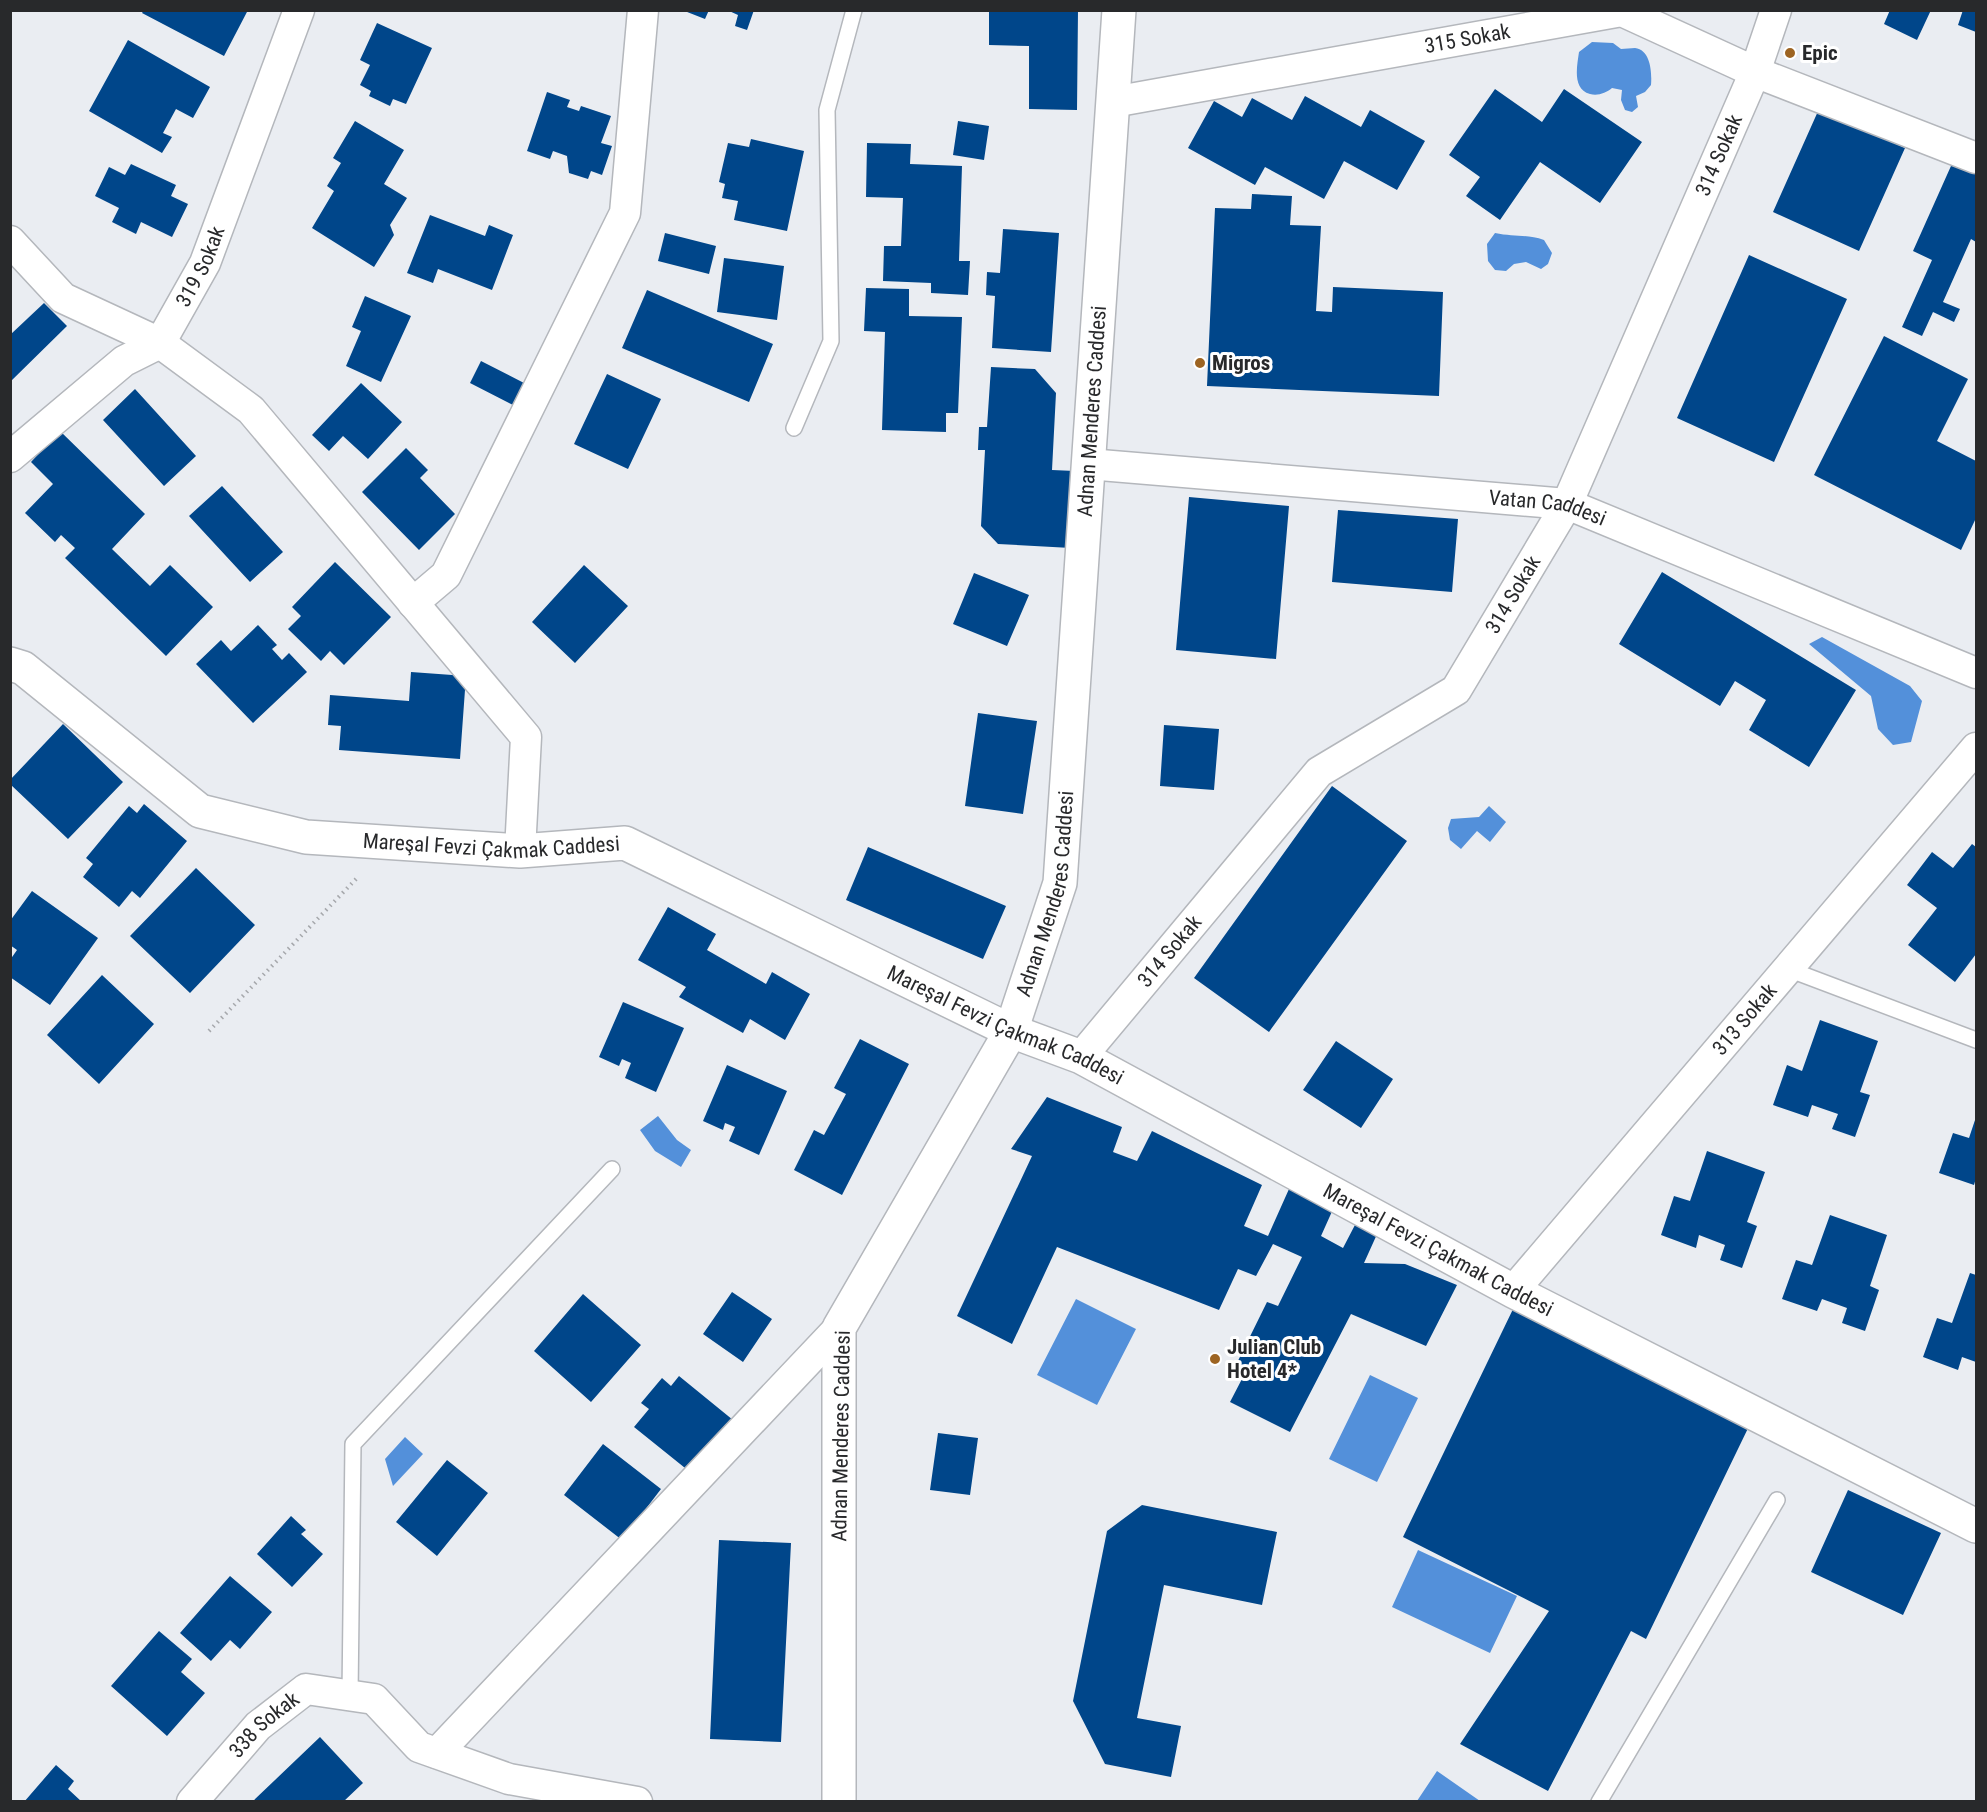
<svg xmlns="http://www.w3.org/2000/svg" width="1987" height="1812" font-family="'Roboto Condensed',sans-serif">
<style>
.water{fill:#5390da}
.building{fill:#00468a}
.lines{fill:none;stroke-linecap:round;stroke-linejoin:round}
.lane-casing{stroke:#b4b7bc;stroke-width:18}
.street-casing{stroke:#b4b7bc;stroke-width:33}
.secondary-casing{stroke:#b4b7bc;stroke-width:36}
.path{stroke:#a6a8ac;stroke-width:4;stroke-dasharray:1.5 4.5;stroke-linecap:butt}
.lane{stroke:#fff;stroke-width:15}
.street{stroke:#fff;stroke-width:30}
.secondary{stroke:#fff;stroke-width:33}
.poi-dot{fill:#9d6422;stroke:#fff;stroke-width:2}
.labels{text-anchor:middle;stroke-width:6;stroke-linejoin:round;paint-order:stroke}
.street-label{font-size:21px;fill:#28292b;stroke:#fff}
.poi-label{font-size:21px;font-weight:bold;fill:#28292b;stroke:#fff;text-anchor:start}
</style>
<rect width="100%" height="100%" fill="#eaedf2"/>
<path class="water" d="M1592 42 1613 43 1621 49C1625 49 1631 48 1635 48 1651 50 1652 73 1651 85L1645 92 1636 96 1638 107 1632 112 1625 110 1621 100 1622 90 1612 88C1606 93 1598 96 1590 94 1572 89 1577 66 1579 52Z
M1495 233C1513 237 1527 234 1544 240L1552 253 1548 264 1541 269 1526 262 1514 264 1506 271 1495 270 1488 261 1487 244Z
M1822 637 1910 686 1922 701 1911 742 1893 745 1878 729 1871 696 1809 644Z
M1489 806 1506 822 1490 842 1477 831 1461 849 1450 840 1448 828 1451 819 1479 817Z
M658 1116 677 1140 691 1150 681 1167 655 1151 640 1130Z
M1076 1299 1136 1329 1097 1405 1037 1375Z
M1370 1375 1418 1398 1377 1482 1329 1459Z
M405 1437 423 1454 393 1486 385 1459Z
M1418 1550 1517 1596 1490 1653 1392 1607Z
M1437 1771 1480 1801H1417Z"/>
<path class="building" d="M144 10H248L224 56 142 13Z
M682 10H709L705 19Z
M727 10H754L747 30 735 26 738 15Z
M989 10H1078L1077 110 1029 109V46L989 45Z
M1890 10H1931L1917 40 1884 24Z
M1963 10H1976V32L1958 25Z
M377 23 432 48 406 104 393 99 390 106 369 96 371 91 360 85 370 65 360 60Z
M128 40 210 87 193 118 176 109 163 133 172 137 162 153 89 111Z
M1495 89 1542 122 1564 89 1642 142 1600 203 1540 162 1500 220 1466 196 1480 177 1449 155Z
M547 92 570 100 567 107 579 111 581 106 611 116 601 143 612 146 602 175 591 171 588 179 569 173 567 156 553 151 550 159 527 151Z
M1305 96 1361 127 1370 110 1425 141 1397 190 1344 161 1324 199 1265 167 1255 185 1188 148 1214 101 1242 117 1252 98 1292 120Z
M1819 109 1905 148 1859 251 1773 212Z
M355 121 404 150 384 184 407 198 390 225 394 235 374 267 312 228 334 191 327 186 341 163 333 158Z
M958 121 989 126 984 160 953 155Z
M751 139 804 151 787 231 734 220 738 201 722 198 725 184 719 182 728 143 749 147Z
M867 143 911 144 910 164 962 166 959 261H970L968 295 931 293V283L883 281 884 246H901L903 198 866 197Z
M1955 157 1976 166V242L1971 239 1943 302 1960 309 1954 322 1933 312 1922 336 1902 327 1932 260 1913 251Z
M131 164 176 185 171 196 188 204 172 237 141 222 136 234 112 222 119 208 95 196 109 167 125 175Z
M1252 194 1292 196 1290 225 1321 226 1316 311 1332 312 1333 287 1443 292 1439 396 1207 386 1215 208 1251 209Z
M430 215 485 236 489 225 513 235 492 290 438 269 433 283 407 273Z
M1003 229 1059 233 1051 352 992 348 995 296 986 295 987 272 1000 273Z
M665 233 716 246 709 274 658 261Z
M1749 255 1847 299 1774 462 1677 418Z
M724 258 784 266 777 320 717 312Z
M866 288 909 289V316L962 317 958 413H946V432L882 430 885 332 864 331Z
M647 290 773 344 749 402 622 348Z
M365 296 411 316 381 382 346 366 361 331 352 327Z
M44 303 67 326 10 382V335Z
M1884 336 1968 379 1937 441 1976 461V518L1961 550 1814 475Z
M481 361 524 383 513 405 470 383Z
M991 367 1035 369 1056 393 1052 470 1075 471 1071 548 998 544 981 526 985 450H978L979 427H987Z
M607 374 661 399 628 469 574 444Z
M361 383 402 422 368 459 343 436 329 451 312 435Z
M135 389 196 456 164 486 103 420Z
M60 431 145 514 112 549 150 586 170 565 213 607 166 656 65 558 75 548 61 535 55 542 25 513 53 484 31 462Z
M406 448 428 470 420 478 455 514 419 550 362 492Z
M222 486 283 552 250 582 189 516Z
M1189 497 1289 506 1276 659 1176 650Z
M1338 510 1458 519 1452 592 1332 582Z
M335 562 391 617 344 665 330 651 321 661 288 629 301 616 292 607Z
M584 565 628 606 575 663 532 622Z
M1662 572 1856 690 1809 767 1749 730 1766 700 1735 681 1720 706 1619 644Z
M974 573 1029 595 1007 646 953 624Z
M258 625 277 645 272 649 282 660 289 653 307 672 253 723 196 664 221 640 231 651Z
M411 672 466 676 460 759 339 750 341 726 328 725 330 695 409 701Z
M978 713 1037 721 1023 814 965 806Z
M63 724 123 782 68 839 10 784V780Z
M1164 725 1219 729 1214 790 1160 786Z
M1332 786 1407 841 1269 1032 1194 978Z
M144 804 187 841 140 898 132 891 119 907 83 877 93 864 86 858 129 806 137 813Z
M1972 844 1976 847V954L1955 982 1908 945 1937 908 1907 885 1932 852 1953 868Z
M868 847 1006 906 983 959 846 900Z
M196 868 255 925 190 993 130 936Z
M32 891 98 938 50 1005 10 977V960L17 950 10 945V921Z
M668 907 716 934 707 950 766 984 772 972 810 994 785 1040 750 1019 743 1033 679 997 686 987 638 960Z
M102 975 154 1024 99 1084 47 1035Z
M623 1002 684 1028 656 1092 625 1078 631 1063 622 1059 619 1066 599 1057Z
M1820 1020 1878 1041 1860 1092 1870 1095 1855 1137 1832 1129 1838 1114 1812 1105 1808 1117 1773 1105 1787 1065 1802 1071Z
M860 1039 909 1064 842 1195 794 1170 814 1130 824 1135 846 1094 834 1088Z
M1336 1041 1393 1079 1361 1128 1303 1090Z
M727 1065 787 1091 759 1155 729 1141 735 1127 725 1123 723 1130 703 1121Z
M1047 1097 1122 1127 1113 1152 1137 1161 1152 1131 1262 1185 1244 1226 1268 1236 1289 1189 1334 1207 1321 1236 1343 1248 1356 1223 1378 1232 1364 1263 1405 1264 1457 1285 1426 1346 1351 1314 1290 1432 1230 1402 1243 1377 1232 1373 1267 1302 1278 1306 1302 1257 1273 1244 1256 1276 1238 1269 1219 1310 1057 1247 1012 1344 957 1316 1032 1156 1011 1149Z
M1976 1117V1178L1974 1185 1939 1173 1953 1133 1969 1138Z
M1707 1151 1765 1172 1747 1222 1757 1226 1742 1268 1720 1260 1725 1245 1699 1235 1696 1248 1661 1235 1674 1196 1690 1201Z
M1830 1215 1887 1235 1870 1286 1879 1290 1865 1331 1842 1323 1847 1308 1822 1299 1817 1311 1782 1299 1796 1260 1812 1265Z
M1970 1273 1976 1275V1362L1962 1357 1958 1370 1923 1357 1937 1318 1952 1323Z
M732 1292 772 1319 743 1362 703 1334Z
M583 1294 641 1345 591 1402 534 1351Z
M1515 1305 1752 1420 1646 1639 1631 1631 1548 1791 1460 1744 1549 1611 1403 1537Z
M679 1376 733 1420 690 1472 634 1427 649 1409 641 1403 662 1378 671 1386Z
M938 1433 978 1438 970 1495 930 1490Z
M603 1444 661 1489 622 1540 564 1495Z
M447 1460 488 1493 437 1556 396 1522Z
M1848 1490 1941 1533 1903 1615 1811 1572Z
M1142 1505 1277 1532 1262 1605 1164 1585 1137 1718 1181 1726 1171 1777 1105 1764 1073 1701 1107 1531Z
M291 1516 306 1530 301 1534 323 1554 292 1587 257 1554Z
M719 1540 791 1543 781 1742 710 1739Z
M230 1576 272 1612 240 1649 230 1640 211 1661 180 1633Z
M159 1631 192 1659 181 1672 205 1693 167 1736 111 1686Z
M320 1737 363 1783 343 1802H252Z
M56 1765 74 1781 68 1789 82 1802H24Z"/>
<g class="lines">
<defs>
<path id="lane" d="M794 428 831 341 827 110 854 10
M1788 969 1976 1040
M350 1695 353 1444 612 1169
M1599 1802 1777 1500"/>
<g id="street">
<path id="s1" d="M1113 102 1622 11 1755 72 1976 158"/>
<path d="M10 241 63 298 160 343 251 410 526 737 520 851"/>
<path id="s2" d="M10 457 124 361 160 343 205 263 299 10"/>
<path id="s3" d="M1088 464 1567 504 1976 673"/>
<path d="M413 603 446 575 625 213 643 10"/>
<path id="s4" d="M1081 1057 1319 772 1456 690 1567 504 1755 72 1776 10"/>
<path id="s5" d="M1513 1291 1976 748"/>
<path d="M437 1753 839 1328"/>
<path id="s6" d="M192 1802 258 1726 306 1689 374 1699 419 1747 509 1779 637 1802"/>
</g>
<g id="secondary">
<path id="s7" d="M10 664 23 668 200 811 306 837 520 851 625 843 1011 1031 1081 1057 1513 1291 1976 1526"/>
<path id="s8" d="M839 1802V1328L1011 1031 1060 883 1119 10"/>
</g>
</defs>
<use href="#lane" class="lane-casing"/>
<use href="#street" class="street-casing"/>
<use href="#secondary" class="secondary-casing"/>
<path class="path" d="M209 1031 359 876"/>
<use href="#lane" class="lane"/>
<use href="#street" class="street"/>
<use href="#secondary" class="secondary"/>
</g>
<g class="poi-dot">
<circle cx="1790" cy="53" r="6"/>
<circle cx="1200" cy="363" r="6"/>
<circle cx="1215" cy="1359" r="6"/>
</g>
<g class="labels">
<g class="street-label">
<text dy="7" stroke="none"><textPath href="#s1" startOffset="360">315 Sokak</textPath></text>
<text dy="7" stroke="none"><textPath href="#s4" startOffset="1128">314 Sokak</textPath></text>
<text dy="7" stroke="none"><textPath href="#s2" startOffset="276">319 Sokak</textPath></text>
<text dy="7" stroke="none"><textPath href="#s8" startOffset="1446">Adnan Menderes Caddesi</textPath></text>
<text dy="7" stroke="none"><textPath href="#s3" startOffset="462">Vatan Caddesi</textPath></text>
<text dy="7" stroke="none"><textPath href="#s4" startOffset="642">314 Sokak</textPath></text>
<text dy="7" stroke="none"><textPath href="#s7" startOffset="536">Mareşal Fevzi Çakmak Caddesi</textPath></text>
<text dy="7" stroke="none"><textPath href="#s8" startOffset="960">Adnan Menderes Caddesi</textPath></text>
<text dy="7" stroke="none"><textPath href="#s4" startOffset="138">314 Sokak</textPath></text>
<text dy="7" stroke="none"><textPath href="#s5" startOffset="357">313 Sokak</textPath></text>
<text dy="7" stroke="none"><textPath href="#s7" startOffset="1092">Mareşal Fevzi Çakmak Caddesi</textPath></text>
<text dy="7" stroke="none"><textPath href="#s7" startOffset="1580">Mareşal Fevzi Çakmak Caddesi</textPath></text>
<text transform="translate(841 1436) rotate(-89)" y="7">Adnan Menderes Caddesi</text>
<text dy="7" stroke="none"><textPath href="#s6" startOffset="106">338 Sokak</textPath></text>
</g>
<g class="poi-label">
<text x="1802" y="60">Epic</text>
<text x="1212" y="370">Migros</text>
<text x="1227" y="1354">Julian Club<tspan x="1227" dy="24">Hotel 4*</tspan></text>
</g>
</g>
<rect width="1987" height="1812" fill="none" stroke="#28292b" stroke-width="24"/>
</svg>
